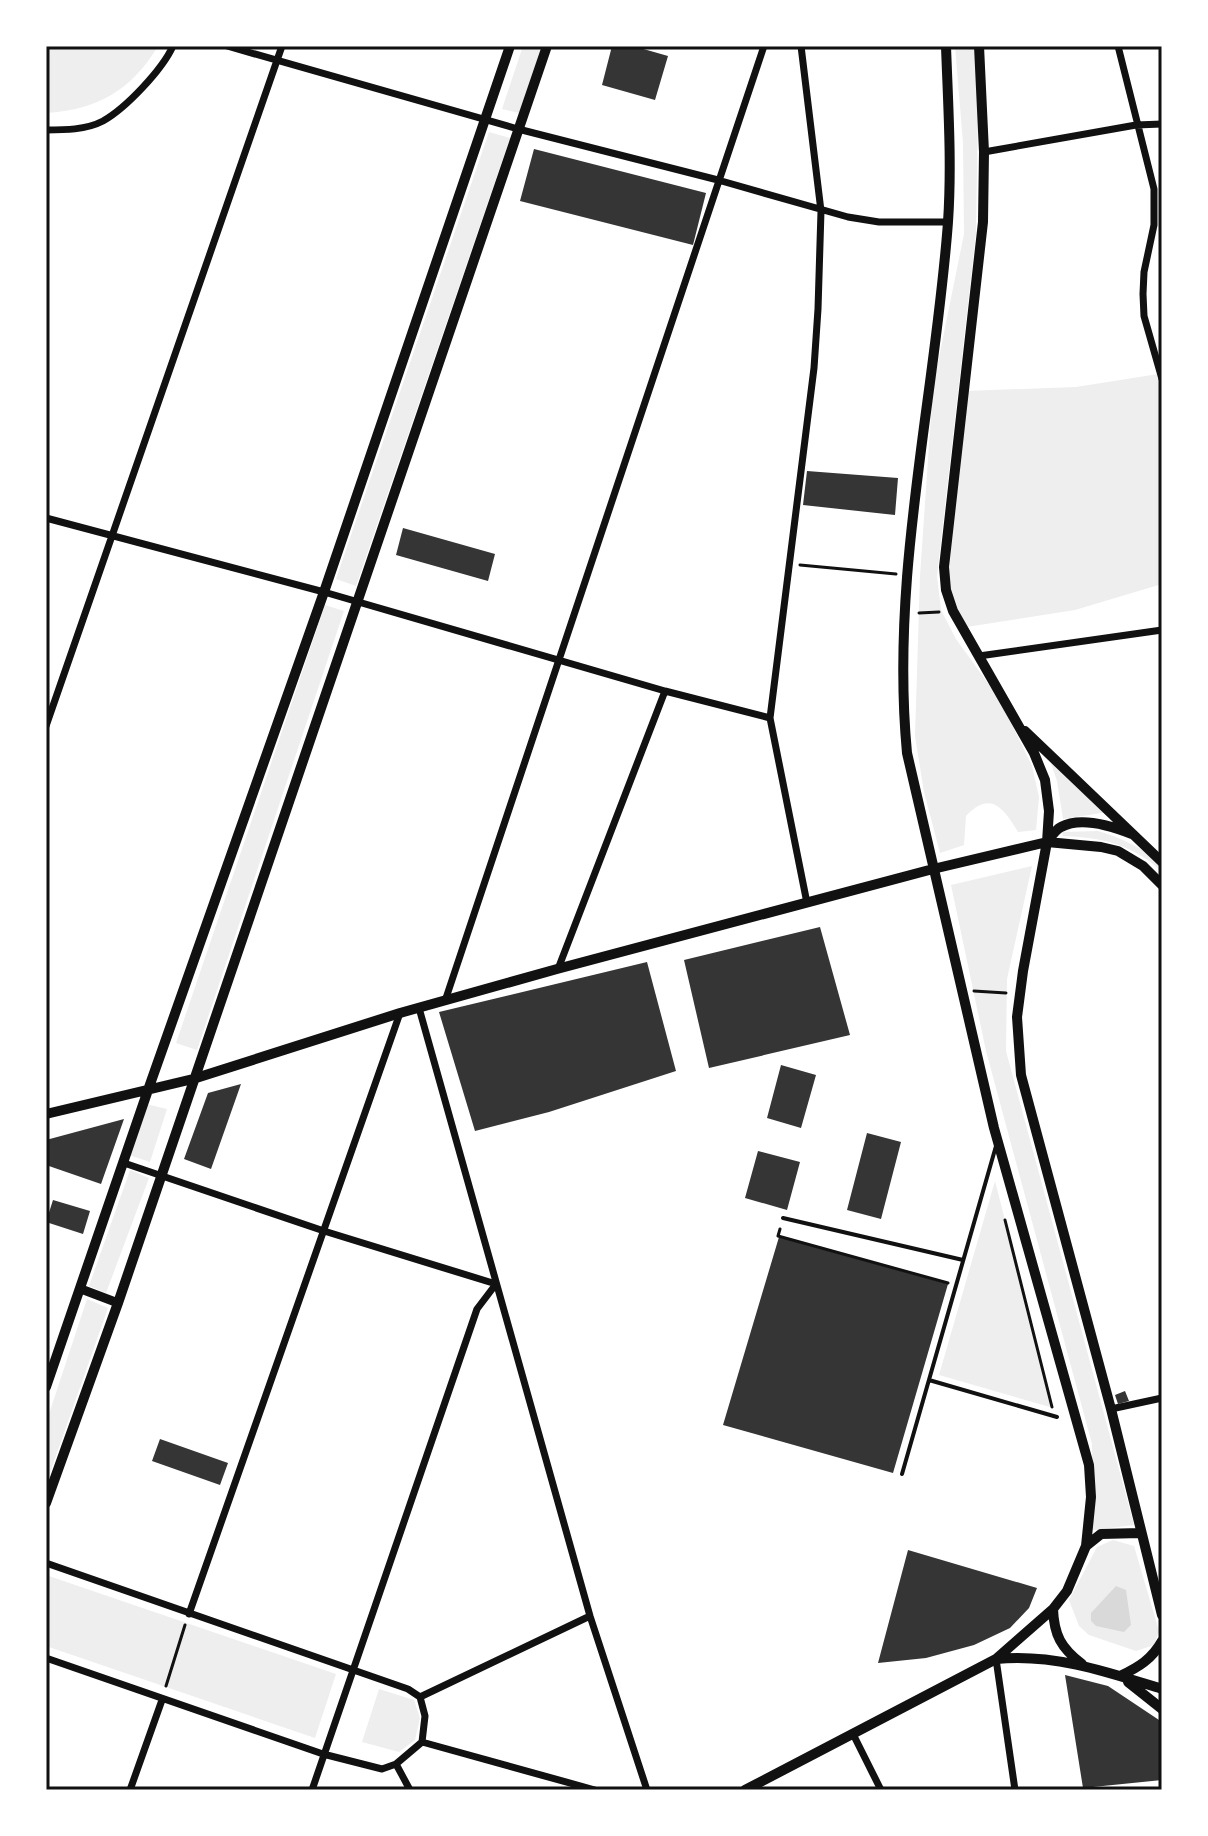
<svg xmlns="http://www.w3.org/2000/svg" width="1208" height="1836" font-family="'Titillium Web',sans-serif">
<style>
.green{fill:#eee}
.water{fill:#d9d9d9}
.building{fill:#353535}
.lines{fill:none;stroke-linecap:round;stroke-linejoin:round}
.path{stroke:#111;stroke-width:3}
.service{stroke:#111;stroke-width:4}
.minor{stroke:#111;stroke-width:7}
.tertiary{stroke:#111;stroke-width:9}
.secondary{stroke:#111;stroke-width:10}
.neatline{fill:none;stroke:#111;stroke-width:3}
</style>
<rect width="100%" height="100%" fill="#fff"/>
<path class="green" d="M46 46H158C132 90 97 110 46 113Z
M523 46H542L519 113 502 109Z
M955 46H979L976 233 937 576 941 610 956 639 1000 700 1032 766 1039 797 1036 830 1018 832C1004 808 990 790 966 816L964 845 940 853 924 792 915 736 920 576 933 387 964 234 963 143Z
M489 132 510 138 356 586 336 579Z
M1158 374 1162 388V584L1075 610 960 628 947 596 965 391 1076 387Z
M325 605 344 611 197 1050 176 1043Z
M1047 752 1108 812 1063 819 1057 781Z
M1098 831C1122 838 1141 848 1162 862V872C1135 845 1100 837 1063 836L1062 832Z
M1032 866 1007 979 1006 1051 1134 1525 1093 1530 1092 1444 986 1051 951 885Z
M146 1104 167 1109 150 1162 129 1155Z
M130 1170 149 1178 106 1293 89 1286Z
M995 1181 1053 1408 939 1375Z
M87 1299 108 1308 46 1484V1423Z
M1113 1540 1134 1546 1159 1631 1154 1645 1136 1651 1089 1635 1079 1626 1069 1600 1097 1547Z
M46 1575 336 1674 315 1738 46 1646Z
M379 1689 414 1700 420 1718 415 1740 399 1752 362 1742Z"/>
<path class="water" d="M1116 1586 1126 1590 1131 1625 1124 1632 1096 1626 1091 1621V1613Z"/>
<path class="building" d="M612 46H633L668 56 655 100 602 85Z
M534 149 706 193 693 245 520 201Z
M807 471 898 478 895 515 803 505Z
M403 528 495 554 488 581 396 555Z
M820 927 850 1035 709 1068 684 960Z
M647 962 676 1071 549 1112 475 1131 439 1012Z
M781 1065 816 1075 801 1128 767 1118Z
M241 1084 211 1169 184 1159 208 1093Z
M124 1119 101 1184 46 1165V1140Z
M867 1133 901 1142 881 1219 847 1210Z
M758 1151 800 1162 787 1210 745 1198Z
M53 1200 90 1211 83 1234 46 1222Z
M779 1237 948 1284 893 1473 723 1425Z
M1125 1391 1129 1401 1118 1404 1115 1395Z
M160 1439 228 1463 220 1485 152 1461Z
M908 1550 1037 1588 1029 1608 1010 1628 974 1645 926 1658 878 1663Z
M1065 1675 1108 1686 1159 1720 1162 1725V1780L1083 1788Z"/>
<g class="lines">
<path class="path" d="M800 565 896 574
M919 613 939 612
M974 991 1006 993
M1005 1220 1052 1407
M780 1229 778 1236 948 1283
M166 1686 185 1625"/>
<path class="service" d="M783 1218 963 1260
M929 1380 1057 1417
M902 1474 996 1146"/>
<path class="minor" d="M227 46 518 129 718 180 848 217 879 222H948
M801 46 821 211 818 309 814 368 770 718 807 903
M1118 46 1154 189V225L1144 272 1143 294 1144 316 1162 379
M46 130C64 130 86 130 103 121 126 108 162 70 173 46
M984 152 1136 125 1162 124
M46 518 324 592 665 691 770 718
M979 656 1162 630
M46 726 282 46
M558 969 665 691
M445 1001 764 46
M419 1008 590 1616 647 1790
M124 1163 324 1231 496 1284 477 1309 312 1790
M1111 1409 1162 1398
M46 1563 408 1689 420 1697 425 1716 422 1742 396 1764 382 1769 323 1754 46 1658
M189 1614 400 1013
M996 1659 1015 1790
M420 1697 590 1616
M853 1734 881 1790
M422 1742 595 1790
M396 1764 410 1790
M130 1790 162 1700"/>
<path class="tertiary" d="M81 1289 118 1303"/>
<path class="secondary" d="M979 46 984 152 983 222 944 567 946 590 953 611 1034 753 1045 780 1049 811 1047 842 1023 971 1017 1017 1021 1075 1111 1409 1162 1615
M1025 731 1162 862
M1047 842C1051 837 1055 830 1061 827 1081 816 1112 826 1132 834
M46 1114 193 1079 400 1013 557 969 933 869 1047 842 1101 847 1118 851 1143 866 1162 885
M46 1387 148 1090 324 592 510 46
M46 1503 118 1303 547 46
M1086 1546 1101 1534 1140 1533
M1053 1609C1054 1635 1061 1648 1082 1664
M996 1659C1053 1653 1108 1672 1162 1689
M1120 1676C1139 1667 1152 1659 1162 1641
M1128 1682 1162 1709
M745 1790 996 1659 1053 1609 1067 1591 1086 1546 1091 1497 1089 1465 994 1128 907 753C890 574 935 399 948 222 952 163 948 104 946 46"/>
</g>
<rect width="1208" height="1836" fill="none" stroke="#ffffff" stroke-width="96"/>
<rect x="48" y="48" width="1112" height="1740" class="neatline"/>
</svg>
